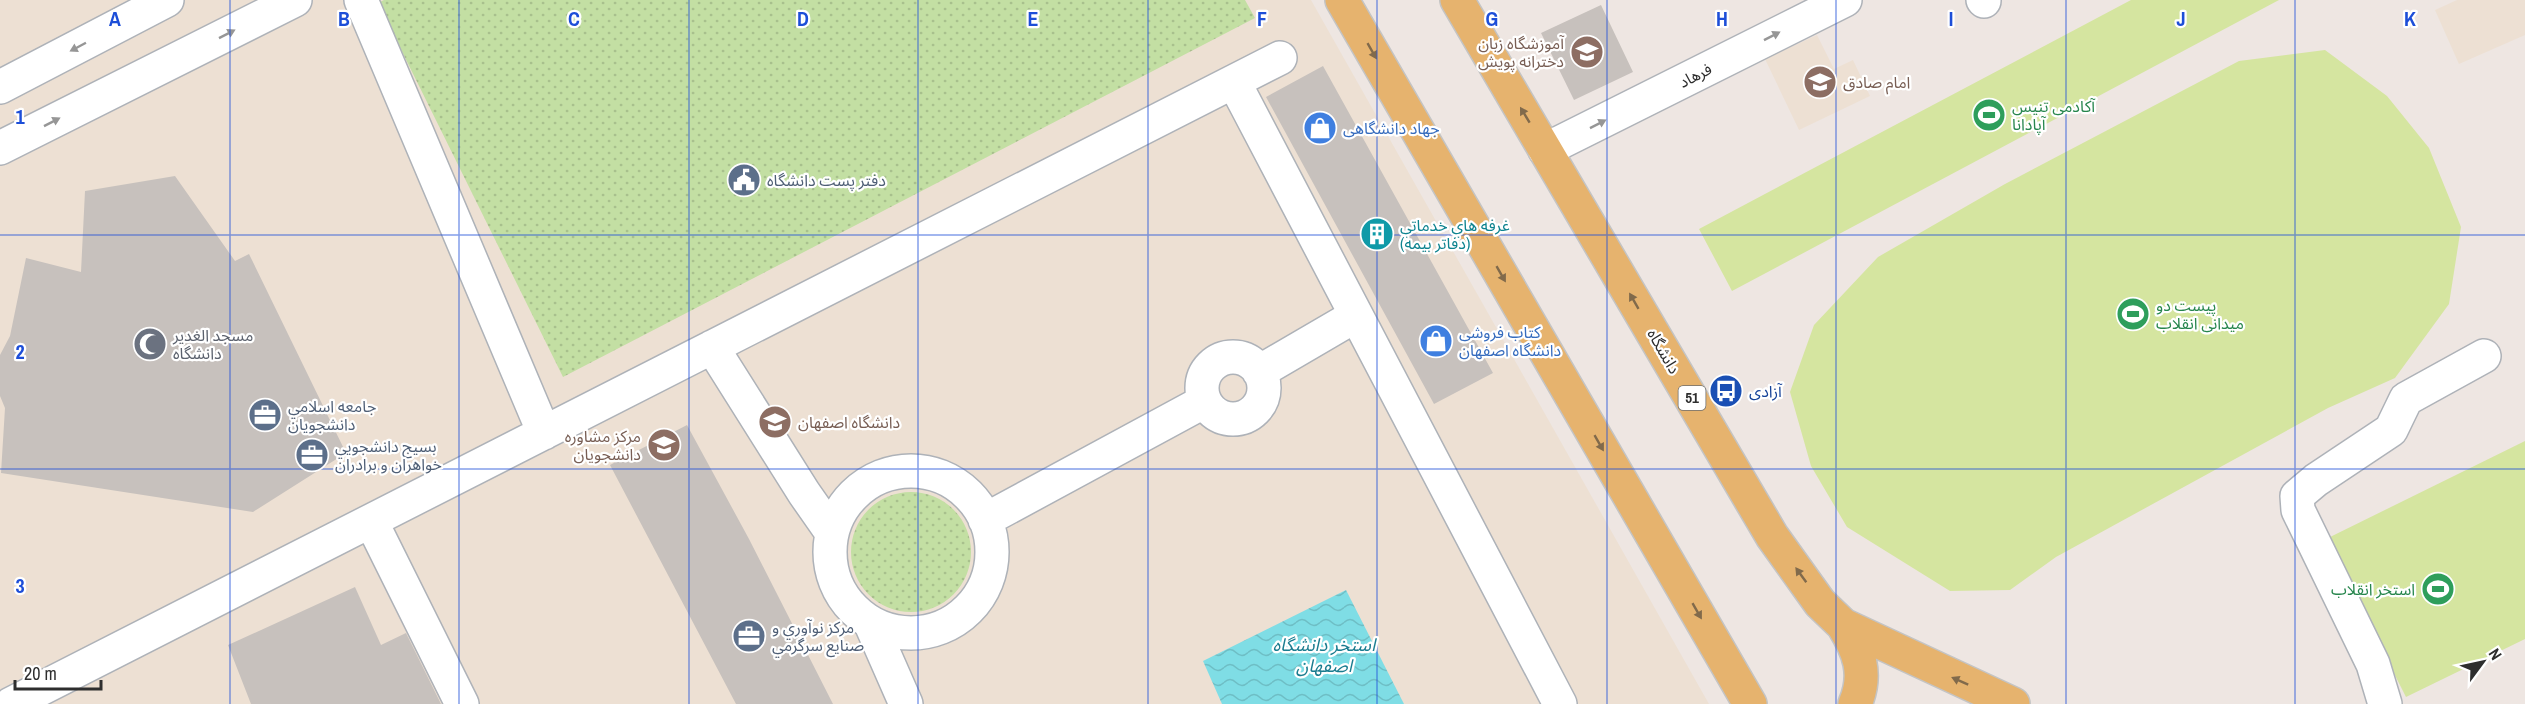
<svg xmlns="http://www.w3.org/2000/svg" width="2525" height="704" font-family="'Archivo Narrow','Noto Sans Arabic',sans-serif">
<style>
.education{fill:#ede0d3}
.park{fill:url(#park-dots)}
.pitch{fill:#d5e5a0}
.water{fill:url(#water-waves)}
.building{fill:#c7c1bd}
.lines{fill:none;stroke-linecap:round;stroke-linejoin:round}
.minor-casing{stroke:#aeb2b8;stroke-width:36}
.major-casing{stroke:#c4c4c4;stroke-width:36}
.minor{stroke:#fff;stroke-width:33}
.major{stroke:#e6b36e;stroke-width:33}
.oneway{fill:#969696}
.oneway2{fill:#816a4b}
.grid{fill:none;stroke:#1d4ed8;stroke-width:1.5;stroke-opacity:0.55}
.labels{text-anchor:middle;stroke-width:4.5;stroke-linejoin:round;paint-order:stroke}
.shield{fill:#fff;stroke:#6d6d6d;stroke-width:1.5}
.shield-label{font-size:15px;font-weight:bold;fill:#2e2e2e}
.education-label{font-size:16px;fill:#785e54;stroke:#fff;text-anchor:end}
.street-label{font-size:16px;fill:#2e2e2e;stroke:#fff}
.leisure-label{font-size:16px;fill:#27864d;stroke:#fff;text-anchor:start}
.shop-label{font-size:16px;fill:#366cbe;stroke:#fff;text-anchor:start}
.service-label{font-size:16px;fill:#4e5e75;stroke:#fff;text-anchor:start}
.culture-label{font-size:16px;fill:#0d838f;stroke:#fff;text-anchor:start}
.worship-label{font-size:16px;fill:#5b616d;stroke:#fff;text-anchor:start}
.transit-label{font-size:16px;fill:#164399;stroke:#fff;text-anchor:start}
.water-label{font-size:18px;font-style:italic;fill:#1a7c8f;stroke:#fff}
.grid-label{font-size:20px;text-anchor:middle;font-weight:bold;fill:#1d4ed8;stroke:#fff;stroke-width:4.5;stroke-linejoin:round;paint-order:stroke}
</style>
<defs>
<pattern id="park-dots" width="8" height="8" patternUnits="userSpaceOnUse" patternTransform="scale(1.5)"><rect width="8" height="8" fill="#c3dfa3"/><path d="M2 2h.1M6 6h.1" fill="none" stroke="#a8c08d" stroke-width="1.8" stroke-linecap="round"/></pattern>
<pattern id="water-waves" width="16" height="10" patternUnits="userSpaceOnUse" patternTransform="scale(1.5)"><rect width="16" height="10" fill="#7fdde5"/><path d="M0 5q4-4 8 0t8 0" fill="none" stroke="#6ebec5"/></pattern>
</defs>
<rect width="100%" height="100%" fill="#eee6e2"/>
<path class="education" d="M0 0H1311L1709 704H0Z
M2457 0H2525V35L2459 64 2435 10Z
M1817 35 1834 69 1853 60 1870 96 1799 130 1765 59Z"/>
<path class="park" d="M384 0H1245L1255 18 563 377 378 3Z
M851 552a60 60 0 1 1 120 0a60 60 0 1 1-120 0Z"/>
<path class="pitch" d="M2131 0H2279L1732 291 1699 229Z
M2325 50 2387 96 2429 148 2461 227 2449 304 2395 378 2328 408 2056 557 2010 590 1950 591 1847 527 1811 466 1790 392 1814 325 1878 257 2005 184 2239 61Z
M2525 441V639L2406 697 2326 539Z"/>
<path class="water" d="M1346 590 1404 704H1222L1203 661Z"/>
<path class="building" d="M1601 5 1633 72 1574 100 1541 33Z
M1323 66 1493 373 1434 404 1266 97Z
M175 176 235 261 249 254 346 453 253 512 1 473 5 408 0 396V355L10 336 26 258 81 272 85 191Z
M687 425 749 539 833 704H736L610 465Z
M355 587 381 645 406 633 441 704H251L228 645Z"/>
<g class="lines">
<defs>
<path id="minor" d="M361 0 544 433
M1983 0 1984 1
M1234 82 1560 704
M0 87 167 0
M0 148 295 0
M1545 150 1845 0
M712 347 804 493 832 533
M1202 388a31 31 0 1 1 62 0a31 31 0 1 1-62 0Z
M1259 372 1355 316
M830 552a81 81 0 1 1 162 0a81 81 0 1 1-162 0Z
M985 520 1205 401
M371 521 462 704
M870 622 906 704
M11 704 1280 58
M2385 704 2373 664 2298 510 2297 496 2316 480 2391 430 2406 399 2484 356"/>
<path id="major" d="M1342 0 1750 704
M1457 0 1772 536 1820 603 1843 625 2013 704
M1843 625C1859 651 1868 674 1855 704"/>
</defs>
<use href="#minor" class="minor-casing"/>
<use href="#major" class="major-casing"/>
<use href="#minor" class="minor"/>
<use href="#major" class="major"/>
</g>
<defs><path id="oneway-solid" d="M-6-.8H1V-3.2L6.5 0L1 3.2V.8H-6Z" transform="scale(1.5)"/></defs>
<g class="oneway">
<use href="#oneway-solid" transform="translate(227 34) rotate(-27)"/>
<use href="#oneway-solid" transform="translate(1772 36) rotate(-27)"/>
<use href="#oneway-solid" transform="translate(78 47) rotate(152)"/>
<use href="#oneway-solid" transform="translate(52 122) rotate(-27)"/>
<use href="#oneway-solid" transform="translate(1598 124) rotate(-27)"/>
</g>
<g class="oneway2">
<use href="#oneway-solid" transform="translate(1372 51) rotate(60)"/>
<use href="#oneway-solid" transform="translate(1525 115) rotate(-121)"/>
<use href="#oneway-solid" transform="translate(1501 274) rotate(60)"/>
<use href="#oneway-solid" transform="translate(1634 301) rotate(-120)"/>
<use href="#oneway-solid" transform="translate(1599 443) rotate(60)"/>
<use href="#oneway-solid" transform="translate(1801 575) rotate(-126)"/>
<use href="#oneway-solid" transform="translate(1697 611) rotate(60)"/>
<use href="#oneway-solid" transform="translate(1960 681) rotate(-156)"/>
</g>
<path class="grid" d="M230 0V704M459 0V704M689 0V704M918 0V704M1148 0V704M1377 0V704M1607 0V704M1836 0V704M2066 0V704M2295 0V704M0 235H2525M0 469H2525"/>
<defs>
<symbol id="school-disc" viewBox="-11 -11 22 22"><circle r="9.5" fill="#8d6e63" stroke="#fff"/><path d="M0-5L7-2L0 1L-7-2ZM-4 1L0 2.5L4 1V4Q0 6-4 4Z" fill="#fff"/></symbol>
<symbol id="stadium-disc" viewBox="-11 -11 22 22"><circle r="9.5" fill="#2e9e5b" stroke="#fff"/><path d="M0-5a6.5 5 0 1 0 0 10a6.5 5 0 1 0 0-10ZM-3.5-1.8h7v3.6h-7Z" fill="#fff"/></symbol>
<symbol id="shop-disc" viewBox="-11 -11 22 22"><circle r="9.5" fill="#3f7fe0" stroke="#fff"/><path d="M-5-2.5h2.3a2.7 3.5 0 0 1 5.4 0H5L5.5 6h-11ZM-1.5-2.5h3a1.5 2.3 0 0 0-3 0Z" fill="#fff"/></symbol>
<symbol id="civic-disc" viewBox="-11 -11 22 22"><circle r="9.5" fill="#5c6f8a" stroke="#fff"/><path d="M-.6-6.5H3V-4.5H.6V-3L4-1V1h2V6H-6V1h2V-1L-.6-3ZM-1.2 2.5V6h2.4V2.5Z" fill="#fff"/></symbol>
<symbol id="building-disc" viewBox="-11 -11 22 22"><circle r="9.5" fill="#0f9aa8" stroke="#fff"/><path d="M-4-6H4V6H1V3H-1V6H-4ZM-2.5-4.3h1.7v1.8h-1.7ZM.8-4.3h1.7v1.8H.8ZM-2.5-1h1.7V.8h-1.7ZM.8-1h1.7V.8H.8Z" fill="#fff"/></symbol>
<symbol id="mosque-disc" viewBox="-11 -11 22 22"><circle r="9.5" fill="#6b7280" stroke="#fff"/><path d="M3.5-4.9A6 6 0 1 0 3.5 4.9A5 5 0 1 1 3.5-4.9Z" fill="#fff"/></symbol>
<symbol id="bus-disc" viewBox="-11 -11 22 22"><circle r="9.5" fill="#1a4fb4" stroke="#fff"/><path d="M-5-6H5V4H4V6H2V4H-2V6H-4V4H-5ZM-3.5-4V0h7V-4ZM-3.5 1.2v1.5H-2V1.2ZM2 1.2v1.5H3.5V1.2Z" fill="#fff"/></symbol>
<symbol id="office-disc" viewBox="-11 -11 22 22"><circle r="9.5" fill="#5c6f8a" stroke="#fff"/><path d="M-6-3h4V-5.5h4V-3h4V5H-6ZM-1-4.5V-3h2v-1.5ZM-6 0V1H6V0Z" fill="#fff"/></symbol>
<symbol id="university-disc" viewBox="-11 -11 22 22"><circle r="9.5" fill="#8d6e63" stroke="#fff"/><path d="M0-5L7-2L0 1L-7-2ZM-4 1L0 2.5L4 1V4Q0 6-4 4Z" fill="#fff"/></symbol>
</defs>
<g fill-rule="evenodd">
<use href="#school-disc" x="1568" y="33" width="38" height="38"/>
<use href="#school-disc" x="1801" y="63" width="38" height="38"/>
<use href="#stadium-disc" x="1970" y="96" width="38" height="38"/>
<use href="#shop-disc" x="1301" y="109" width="38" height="38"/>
<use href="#civic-disc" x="725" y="161" width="38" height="38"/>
<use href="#building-disc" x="1358" y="215" width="38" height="38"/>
<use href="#stadium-disc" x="2114" y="295" width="38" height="38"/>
<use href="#shop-disc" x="1417" y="322" width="38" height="38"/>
<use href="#mosque-disc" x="131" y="325" width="38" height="38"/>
<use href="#bus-disc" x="1707" y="372" width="38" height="38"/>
<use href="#office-disc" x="246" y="396" width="38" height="38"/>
<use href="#university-disc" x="756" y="403" width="38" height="38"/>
<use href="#university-disc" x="645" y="426" width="38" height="38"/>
<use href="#office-disc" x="293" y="436" width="38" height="38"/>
<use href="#stadium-disc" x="2419" y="570" width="38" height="38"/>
<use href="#office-disc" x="730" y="617" width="38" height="38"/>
</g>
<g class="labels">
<rect class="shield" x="1678.5" y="386" width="27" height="24" rx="4.5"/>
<g class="shield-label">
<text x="1692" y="403">51</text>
</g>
<g class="education-label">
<text x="1564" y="49">آموزشگاه زبان<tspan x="1564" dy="18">دخترانه پویش</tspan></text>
<text x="1843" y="88" text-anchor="start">امام صادق</text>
<text x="798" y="428" text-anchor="start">دانشگاه اصفهان</text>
<text x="641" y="442">مرکز مشاوره<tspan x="641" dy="18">دانشجویان</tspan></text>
</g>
<g class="street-label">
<text transform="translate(1695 75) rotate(-27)" y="6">فرهاد</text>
<text transform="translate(1664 351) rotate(60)" y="6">دانشگاه</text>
</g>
<g class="leisure-label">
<text x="2012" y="112">آکادمی تنیس<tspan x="2012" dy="18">آپادانا</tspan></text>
<text x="2156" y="311">پیست دو<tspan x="2156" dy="18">میدانی انقلاب</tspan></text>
<text x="2415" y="595" text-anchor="end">استخر انقلاب</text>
</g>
<g class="shop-label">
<text x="1343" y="134">جهاد دانشگاهی</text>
<text x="1459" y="338">کتاب فروشی<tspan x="1459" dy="18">دانشگاه اصفهان</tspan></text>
</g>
<g class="service-label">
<text x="767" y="186">دفتر پست دانشگاه</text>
<text x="288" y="412">جامعه اسلامي<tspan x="288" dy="18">دانشجويان</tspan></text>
<text x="335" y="452">بسيج دانشجويي<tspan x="335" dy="18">خواهران و برادران</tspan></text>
<text x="772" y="633">مرکز نوآوري و<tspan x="772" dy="18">صنايع سرگرمي</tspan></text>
</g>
<g class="culture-label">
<text x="1400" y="231">غرفه هاي خدماتي<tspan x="1400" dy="18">(دفاتر بيمه)</tspan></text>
</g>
<g class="worship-label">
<text x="173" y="341">مسجد الغدیر<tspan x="173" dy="18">دانشگاه</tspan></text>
</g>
<g class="transit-label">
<text x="1749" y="397">آزادی</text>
</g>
<g class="water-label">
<text x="1324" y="651">استخر دانشگاه<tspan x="1324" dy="21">اصفهان</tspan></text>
</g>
</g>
<g class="grid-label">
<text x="115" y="26">A</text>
<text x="344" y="26">B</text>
<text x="574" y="26">C</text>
<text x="803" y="26">D</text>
<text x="1033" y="26">E</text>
<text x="1262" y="26">F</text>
<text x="1492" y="26">G</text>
<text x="1722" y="26">H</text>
<text x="1951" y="26">I</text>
<text x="2181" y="26">J</text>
<text x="2410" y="26">K</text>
<text x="20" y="124">1</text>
<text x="20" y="359">2</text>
<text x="20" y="593">3</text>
</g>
<g transform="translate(2483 662) rotate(57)" stroke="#ffffff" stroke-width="4.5" paint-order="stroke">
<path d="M0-4.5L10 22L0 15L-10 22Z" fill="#2e2e2e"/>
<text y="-9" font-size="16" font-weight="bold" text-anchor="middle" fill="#2e2e2e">N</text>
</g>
<path d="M15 680v9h86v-9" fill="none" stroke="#2e2e2e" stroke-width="3"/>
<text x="24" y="680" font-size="18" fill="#2e2e2e" stroke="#ffffff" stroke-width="4.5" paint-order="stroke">20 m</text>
</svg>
